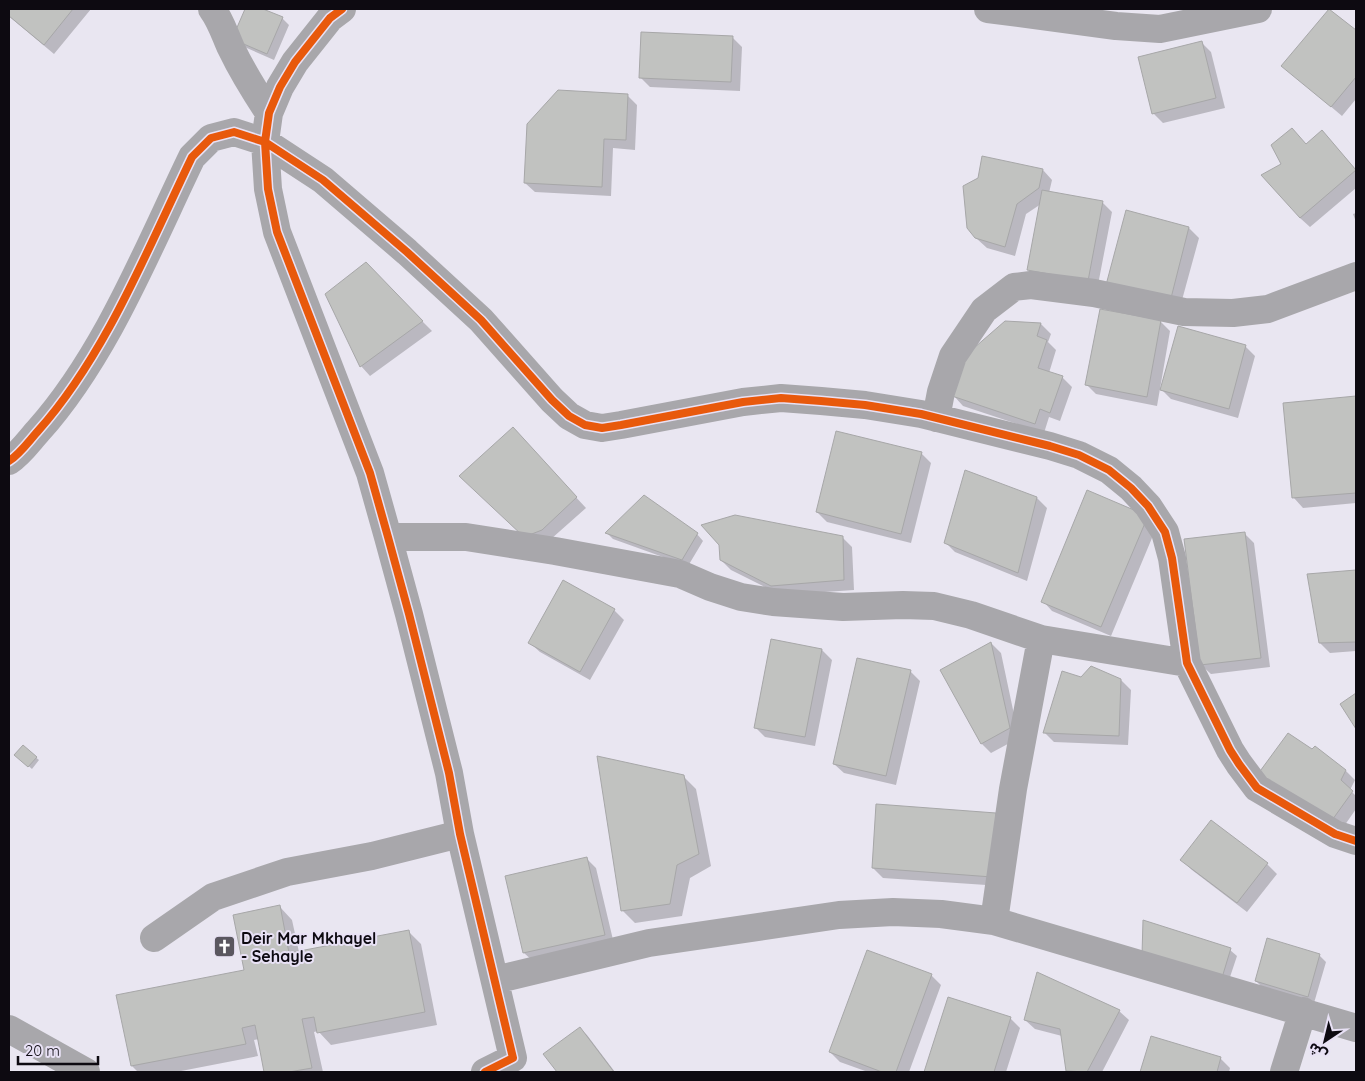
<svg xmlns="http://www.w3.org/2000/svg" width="1365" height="1081" font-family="Quicksand,'Noto Sans Arabic',sans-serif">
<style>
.shadow{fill:#0003}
.building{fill:#c1c2c0;stroke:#a7a7a8}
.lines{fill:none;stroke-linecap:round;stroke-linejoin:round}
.minor{stroke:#a8a7ab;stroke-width:28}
.cycleway-casing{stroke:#e8e1f5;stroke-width:11}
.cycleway{stroke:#e8590c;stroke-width:8}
.labels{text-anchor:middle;stroke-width:4;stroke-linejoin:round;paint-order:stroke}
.poi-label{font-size:16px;font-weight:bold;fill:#0d0a11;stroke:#e8e1f5;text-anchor:start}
</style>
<rect width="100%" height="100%" fill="#e9e6f1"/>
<path class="shadow" d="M9 9H91L54 54 11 18 9 16Z
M246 9H259L282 18 289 25 274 60 240 45 233 39Z
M1330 10 1356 32V99L1342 116 1283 66Z
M732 37 742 47 740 91 650 87 640 77Z
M1201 42 1211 52 1225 108 1163 123 1154 114 1139 58Z
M627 95 637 105 635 150 613 148 611 196 535 192 525 183Z
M1331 141 1356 170V188L1310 227 1300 218 1283 165 1307 145Z
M1043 170 1052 180 1049 193 1102 202 1112 212 1097 290 1038 279 1029 269 1041 204 1026 214 1015 256 987 248 976 238Z
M1127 212 1189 228 1199 238 1179 311Z
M1356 213V222L1353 214Z
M365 264 432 331 370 376 361 366 327 294Z
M1160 321 1170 331 1157 406 1096 394 1086 384Z
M1006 323 1041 324 1051 334 1048 342 1056 350 1049 373 1062 377 1072 387 1060 421 1049 417 1044 433 963 406 954 396Z
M1245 346 1255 356 1238 418 1171 399 1162 390Z
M1356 397V503L1303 508 1294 498 1285 404Z
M522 439 586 508 551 539 535 546 471 486Z
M921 453 931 463 911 543 827 522 817 512Z
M1087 492 1157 526 1111 636 1052 611 1043 601Z
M1037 498 1047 508 1027 581 955 552 946 543Z
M607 533 697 534 703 541 688 566 613 539Z
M1245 534 1254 543 1270 667 1211 674 1201 665Z
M842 537 852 547 854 590 781 595 731 570 721 560Z
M1356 572V651L1330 653 1320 643 1309 575Z
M614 610 624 620 590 680 540 652 530 643Z
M772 641 822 650 832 660 815 746 765 737 755 727Z
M991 643 1001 653 1019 738 991 753 982 744Z
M910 671 920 681 896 785 844 773 834 764Z
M1121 680 1131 690 1128 745 1054 742 1044 732Z
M23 747 39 760 32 769 16 755Z
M1346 771 1355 780 1350 790 1356 796V809L1340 832 1267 787Z
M683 776 696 789 711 866 690 878 682 916 635 923 622 910Z
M996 814 1001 886 883 878 873 868Z
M1212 822 1267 864 1277 874 1247 912 1192 870 1182 860Z
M586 858 596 868 614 944 534 962 524 953 507 877Z
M280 907 292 920 299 952 408 931 421 944 437 1025 331 1045 318 1031 314 1032 323 1072H266L259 1039 254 1040 258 1056 176 1072H138L132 1066 245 971Z
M1144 921 1230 950 1237 956 1227 986Z
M1319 955 1326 962 1314 1003 1262 987 1256 981Z
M931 975 941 985 909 1072H868L840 1062 830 1052Z
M949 999 1010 1018 1020 1028 1006 1072H926Z
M1119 1011 1129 1020 1102 1072H1069L1062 1036 1035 1029 1025 1020Z
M580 1029 587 1035 615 1072H558L545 1055Z
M1152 1038 1220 1058 1230 1068 1229 1072H1142Z"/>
<path class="building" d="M9 9H73L44 45 9 16Z
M245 9H263L283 17 267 54 232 39Z
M1329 9 1356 30V77L1331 107 1281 66Z
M641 32 733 36 731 82 639 78Z
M1202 41 1216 98 1152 114 1138 57Z
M558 90 628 94 626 140 604 139 602 187 524 183 527 124Z
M1292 128 1306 144 1322 130 1356 170 1300 218 1261 175 1281 164 1271 145Z
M982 156 1043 169 1039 188 1017 204 1005 247 975 238 967 228 963 186 978 178Z
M1042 190 1103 201 1088 281 1027 270Z
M1126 210 1189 227 1170 302 1106 285Z
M366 262 423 321 360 367 325 294Z
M1100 309 1161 320 1147 397 1085 385Z
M1005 321 1041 323 1037 336 1047 340 1038 368 1063 376 1050 413 1040 409 1035 424 952 396 967 354Z
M1178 326 1246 345 1229 409 1160 390Z
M1356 396V493L1292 498 1283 403Z
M513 427 577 497 542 530 524 537 459 476Z
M836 431 922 452 901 534 816 512Z
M965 470 1037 497 1018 573 944 543Z
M1087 490 1148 516 1101 627 1041 602Z
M644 495 698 533 682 560 605 533Z
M735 515 843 536 844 580 771 586 720 560 719 545 701 525Z
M1245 532 1261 658 1200 665 1184 539Z
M1356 570V642L1319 643 1307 574Z
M563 580 615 609 580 672 528 643Z
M771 639 822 649 805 737 754 728Z
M991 642 1010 728 981 744 940 670Z
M857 658 911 670 886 776 833 764Z
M1091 666 1121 679 1119 736 1043 733 1062 671 1081 677Z
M1356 693V729L1340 704Z
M1288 733 1312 749 1315 746 1346 770 1341 780 1353 791 1330 823 1255 778Z
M23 745 37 757 28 767 14 755Z
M597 756 684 775 699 854 677 865 670 904 621 911Z
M876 804 996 813 992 877 872 868Z
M1211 820 1268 863 1237 903 1180 860Z
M587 857 605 935 523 953 505 876Z
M280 905 289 953 409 930 425 1012 317 1033 314 1017 302 1019 312 1068 289 1072H264L255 1025 242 1028 246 1044 131 1066 116 995 244 970 233 915Z
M1143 920 1231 948 1221 981 1142 955Z
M1267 938 1320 954 1308 997 1255 981Z
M867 950 932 974 896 1072H882L829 1052Z
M1037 972 1120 1010 1087 1072 1066 1071 1060 1029 1024 1020Z
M948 997 1011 1017 994 1072H924Z
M580 1027 614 1072H557L543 1054Z
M1151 1036 1221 1057 1217 1072H1140Z"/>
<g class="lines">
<path class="minor" d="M212 9C221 21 225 35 231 48 242 71 255 92 269 113
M342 9 330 18 295 62 280 87 269 113 265 142 268 189 277 232 370 473 388 537 409 614 449 773 460 834 513 1058 485 1072
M988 9 1116 26 1160 29 1258 9
M936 418 941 392 953 356 984 310 1014 287 1031 285 1094 293 1184 312 1233 313 1268 309 1356 276
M9 461C20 454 29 441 38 431 106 355 148 248 192 157L211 138 234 132 265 142 323 180 407 252 481 320 552 400 569 416 585 425 602 428 621 425 743 402 781 398 821 401 865 405 921 414 1050 446 1079 455 1109 470 1131 488 1148 506 1165 532 1172 558 1187 663 1230 750 1239 764 1257 788 1335 834 1356 841
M388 537H466L555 551 680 574 710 587 741 597 773 602 843 607 903 605 934 606 971 615 1041 639 1013 789 994 921
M1041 639 1187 663
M154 938 213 897 287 872 372 856 460 834
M495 980 649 943 839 915 893 912 941 914 994 921 1356 1028
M9 1029 86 1072
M1284 1072 1303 1011"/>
<defs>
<path id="cycleway" d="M342 9 330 18 295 62 280 87 269 113 265 142 268 189 277 232 370 473 388 537 409 614 449 773 460 834 513 1058 485 1072
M9 461C20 454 29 441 38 431 106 355 148 248 192 157L211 138 234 132 265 142 323 180 407 252 481 320 552 400 569 416 585 425 602 428 621 425 743 402 781 398 821 401 865 405 921 414 1050 446 1079 455 1109 470 1131 488 1148 506 1165 532 1172 558 1187 663 1230 750 1239 764 1257 788 1335 834 1356 841"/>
</defs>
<use href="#cycleway" class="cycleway-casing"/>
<use href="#cycleway" class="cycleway"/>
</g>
<defs>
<symbol id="church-square" viewBox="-11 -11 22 22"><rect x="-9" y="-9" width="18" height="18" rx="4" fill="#5a575f" stroke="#e8e1f5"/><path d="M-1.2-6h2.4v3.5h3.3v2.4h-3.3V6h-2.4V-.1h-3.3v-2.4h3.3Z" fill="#fff"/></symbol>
</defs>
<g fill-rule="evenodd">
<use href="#church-square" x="212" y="934" width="25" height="25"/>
</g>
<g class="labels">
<g class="poi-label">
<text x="241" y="944">Deir Mar Mkhayel<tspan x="241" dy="18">- Sehayle</tspan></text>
</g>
</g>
<rect width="1365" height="1081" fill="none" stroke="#0d0a11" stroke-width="20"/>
<g transform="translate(1325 1041) rotate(215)" stroke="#e8e1f5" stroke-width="4" paint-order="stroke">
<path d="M0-4L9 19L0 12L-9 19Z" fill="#0d0a11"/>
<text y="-8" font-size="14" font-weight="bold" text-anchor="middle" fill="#0d0a11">ش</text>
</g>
<path d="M18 1056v8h80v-8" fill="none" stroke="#0d0a11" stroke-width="2.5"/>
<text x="25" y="1056" font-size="15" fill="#0d0a11" stroke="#e8e1f5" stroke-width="4" paint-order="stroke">20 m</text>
</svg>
